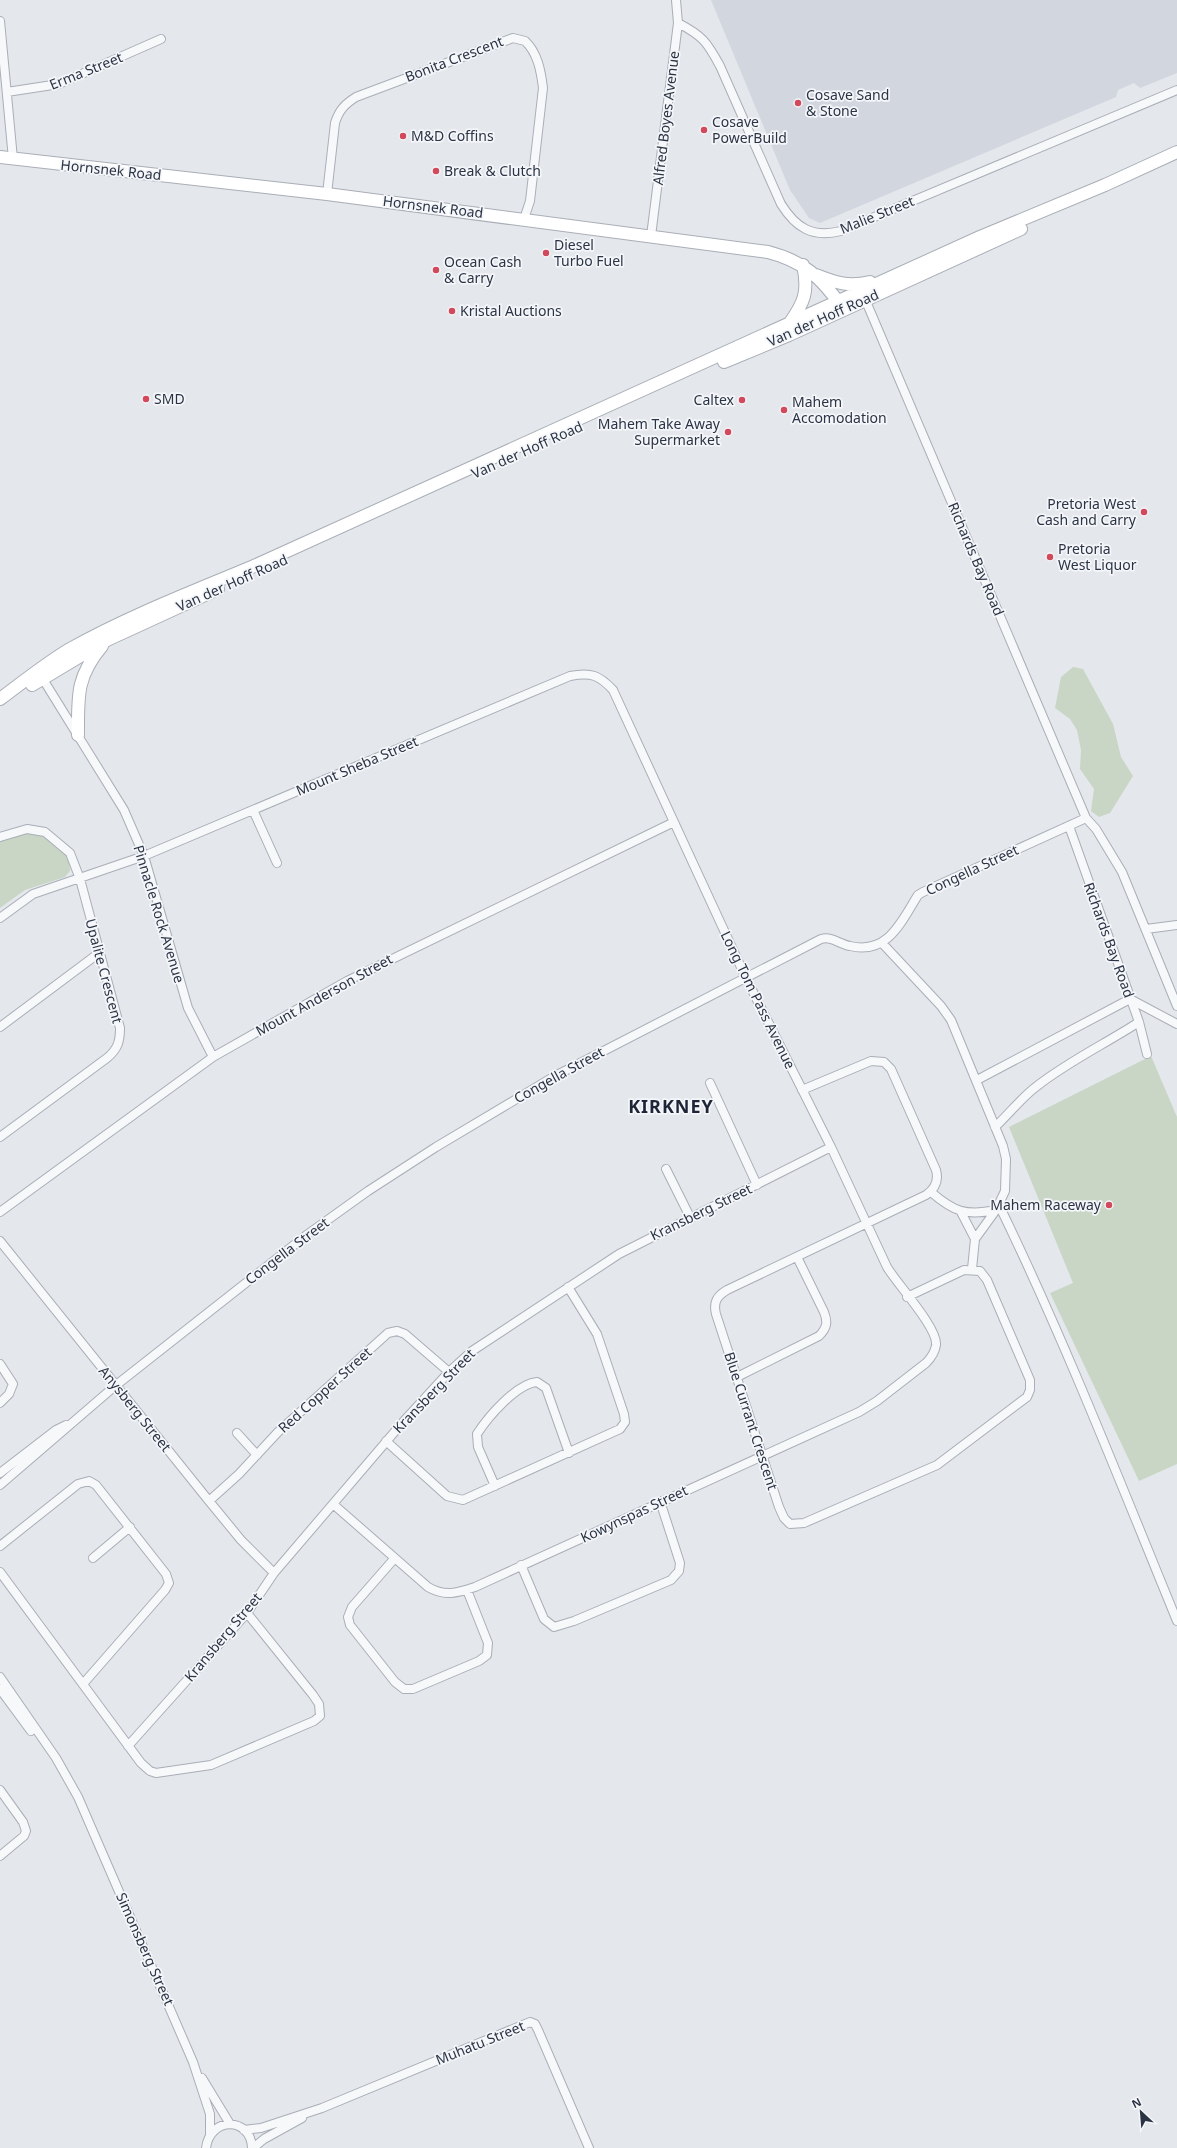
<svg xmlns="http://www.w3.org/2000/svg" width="1177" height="2148" font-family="'Noto Sans',sans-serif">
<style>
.built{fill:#d2d6de}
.green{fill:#c9d6c5}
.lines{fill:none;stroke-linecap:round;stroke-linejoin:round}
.street-casing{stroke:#a9aeb7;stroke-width:10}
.secondary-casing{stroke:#a9aeb7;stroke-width:14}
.street{stroke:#f7f8fa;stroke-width:8}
.secondary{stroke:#fff;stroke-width:12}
.poi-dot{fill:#d1495b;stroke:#f4f6f9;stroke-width:1.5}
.labels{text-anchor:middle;stroke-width:3.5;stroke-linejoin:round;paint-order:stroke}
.street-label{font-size:14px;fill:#2b3445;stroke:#f4f6f9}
.poi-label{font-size:14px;fill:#2b3445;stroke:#f4f6f9;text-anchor:start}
.district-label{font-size:18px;font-weight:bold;letter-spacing:1px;fill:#1d2536;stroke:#f4f6f9}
</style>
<rect width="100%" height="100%" fill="#e4e7ec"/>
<path class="built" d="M711 0H1177V73L1140 88 1134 83 1118 90 1116 97 820 223 809 218 790 190Z"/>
<path class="green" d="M1073 667 1083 669 1113 724 1121 757 1133 776 1110 813 1099 817 1091 811 1094 789 1080 769 1081 750 1077 730 1070 719 1055 708 1061 677Z
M27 833C47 834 71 850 70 871L65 877 25 890 0 908V839Z
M1151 1056 1177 1117V1464L1139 1481 1050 1293 1073 1283 1009 1127Z"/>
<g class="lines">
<defs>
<path id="street" d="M0 21 13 159
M678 23C703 36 707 42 720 66L781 204C796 228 812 238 841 231L1177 90
M7 92 59 84 161 39
M327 194 335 123C339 110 345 104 356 97L513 38 525 41C538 53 541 72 543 88L530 201 524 219
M651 236 678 23 676 0
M865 299 1086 818 1096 829 1122 872 1177 1006
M41 676 124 810 144 856 188 1008 213 1057
M253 810 277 863
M1069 826 1139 1022 1147 1054
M0 837 27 829 45 832 70 853 80 879 120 1028C120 1041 118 1049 107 1058L0 1137
M0 918 33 894 144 856 570 676C591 672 599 675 613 690L746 978 831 1147 887 1267C897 1284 938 1328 936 1345 935 1352 931 1358 926 1363L877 1401 859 1412 475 1587C457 1593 445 1597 428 1587L333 1504
M1146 929 1177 925
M882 943 941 1006 951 1020 1003 1146 1006 1159 1005 1191 996 1210 975 1239 972 1269
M0 1027 99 953
M977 1080 1130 999 1177 1024
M710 1083 757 1185
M802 1090 871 1061 884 1062 891 1069 936 1170C939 1181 935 1189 926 1195L727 1290C717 1296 713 1302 716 1314L779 1507 784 1518 790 1524 804 1523 937 1465 1027 1397 1030 1390V1380L987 1280 980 1271 964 1270 907 1297
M995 1127C1009 1114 1022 1097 1037 1086 1069 1061 1105 1044 1139 1022
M666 1169 690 1217
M931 1192C954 1212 966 1216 996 1210
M999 1205C1065 1341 1120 1482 1177 1621
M0 1212 213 1057 347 981 674 822
M961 1212 975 1239
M0 1241 209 1501 241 1540 274 1573
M0 1364 13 1384 9 1394 0 1403
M737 1377 819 1336C827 1328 828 1322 824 1312L797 1257
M237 1433 257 1455
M386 1441 447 1496 463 1500 620 1429 625 1422 624 1414 597 1334 568 1287
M0 1473 56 1430 66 1425
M0 1485 115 1386 308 1234 368 1191 436 1147 555 1076 821 939C832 936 839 944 850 946 888 955 901 922 918 895L923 892 1086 818
M495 1486 478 1447 477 1434C488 1417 516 1384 537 1382L546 1388 569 1453
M209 1501 239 1474 278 1432 388 1333 397 1331 405 1334 449 1372
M0 1546 78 1484 89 1481 96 1485 166 1574 169 1583 165 1590 83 1684
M93 1558 130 1527
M394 1559 352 1607 348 1617 350 1625 395 1682 404 1689H413L479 1661 487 1655 488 1643 467 1590
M521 1565 544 1619 554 1627 574 1621 671 1580 679 1571 680 1563 660 1501
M0 1572 141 1763 150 1771 156 1773 211 1765 314 1721 320 1716 319 1704 313 1695 247 1613
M0 1677 56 1758 78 1797 193 2062 210 2114V2134
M0 1689 31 1731
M128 1746 247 1613 274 1573 403 1422 449 1372 472 1351 619 1254 831 1147
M0 1790 23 1822 26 1831 24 1836 0 1856
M202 2078 230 2124
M244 2130 261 2128 322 2108 530 2022 535 2024 538 2030 589 2148
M206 2148C210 2116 251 2117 252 2148
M253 2148 264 2139 302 2118"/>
<path id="secondary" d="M0 157 327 194 768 252C803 261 821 277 842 307
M816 275C836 283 849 287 870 282
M789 324C804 303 809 292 803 265
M724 362 789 335 1021 229
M32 685 107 640 218 589
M0 699C23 682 45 664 70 649 129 616 192 592 254 566L980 237 1105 185 1177 152
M78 735C78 696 76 677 102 646"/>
</defs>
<use href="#street" class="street-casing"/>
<use href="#secondary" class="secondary-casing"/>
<use href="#street" class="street"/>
<use href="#secondary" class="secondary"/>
</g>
<g class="poi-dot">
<circle cx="798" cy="103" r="4"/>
<circle cx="704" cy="130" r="4"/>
<circle cx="403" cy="136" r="4"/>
<circle cx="436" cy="171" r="4"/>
<circle cx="546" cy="253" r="4"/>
<circle cx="436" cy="270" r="4"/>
<circle cx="452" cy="311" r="4"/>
<circle cx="146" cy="399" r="4"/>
<circle cx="742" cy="400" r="4"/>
<circle cx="784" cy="410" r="4"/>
<circle cx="728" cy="432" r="4"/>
<circle cx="1144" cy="512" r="4"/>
<circle cx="1050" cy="557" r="4"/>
<circle cx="1109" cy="1205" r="4"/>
</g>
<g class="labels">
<g class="street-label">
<text transform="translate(454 59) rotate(-21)" y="5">Bonita Crescent</text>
<text transform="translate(86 71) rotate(-22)" y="5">Erma Street</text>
<text transform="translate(666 118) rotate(-83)" y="5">Alfred Boyes Avenue</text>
<text transform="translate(111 170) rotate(6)" y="5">Hornsnek Road</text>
<text transform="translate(433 207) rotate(7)" y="5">Hornsnek Road</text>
<text transform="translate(877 215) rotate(-22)" y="5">Malie Street</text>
<text transform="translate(823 318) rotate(-24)" y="5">Van der Hoff Road</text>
<text transform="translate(527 450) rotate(-24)" y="5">Van der Hoff Road</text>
<text transform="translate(976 559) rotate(67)" y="5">Richards Bay Road</text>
<text transform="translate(232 583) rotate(-24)" y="5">Van der Hoff Road</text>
<text transform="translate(357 766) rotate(-23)" y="5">Mount Sheba Street</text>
<text transform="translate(972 870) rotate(-25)" y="5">Congella Street</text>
<text transform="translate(159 914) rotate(73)" y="5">Pinnacle Rock Avenue</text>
<text transform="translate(1109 940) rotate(70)" y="5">Richards Bay Road</text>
<text transform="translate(104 971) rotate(75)" y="5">Upalite Crescent</text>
<text transform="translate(324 995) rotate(-29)" y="5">Mount Anderson Street</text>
<text transform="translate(758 1000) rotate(64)" y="5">Long Tom Pass Avenue</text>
<text transform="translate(559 1075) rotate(-29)" y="5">Congella Street</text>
<text transform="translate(701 1212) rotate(-26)" y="5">Kransberg Street</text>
<text transform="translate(287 1251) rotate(-37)" y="5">Congella Street</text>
<text transform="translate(325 1390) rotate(-42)" y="5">Red Copper Street</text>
<text transform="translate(434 1391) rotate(-46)" y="5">Kransberg Street</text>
<text transform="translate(135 1409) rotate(51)" y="5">Anysberg Street</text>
<text transform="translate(751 1421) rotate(72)" y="5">Blue Currant Crescent</text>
<text transform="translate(634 1514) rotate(-25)" y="5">Kowynspas Street</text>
<text transform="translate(223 1637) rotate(-50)" y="5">Kransberg Street</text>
<text transform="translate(145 1949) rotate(66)" y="5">Simonsberg Street</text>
<text transform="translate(480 2043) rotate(-22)" y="5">Muhatu Street</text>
</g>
<g class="poi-label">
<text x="806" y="100">Cosave Sand<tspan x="806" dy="16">&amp; Stone</tspan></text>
<text x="712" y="127">Cosave<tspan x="712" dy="16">PowerBuild</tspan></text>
<text x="411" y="141">M&amp;D Coffins</text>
<text x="444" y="176">Break &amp; Clutch</text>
<text x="554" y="250">Diesel<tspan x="554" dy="16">Turbo Fuel</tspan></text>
<text x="444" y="267">Ocean Cash<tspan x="444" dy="16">&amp; Carry</tspan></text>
<text x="460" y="316">Kristal Auctions</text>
<text x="154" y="404">SMD</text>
<text x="734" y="405" text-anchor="end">Caltex</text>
<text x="792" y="407">Mahem<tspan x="792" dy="16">Accomodation</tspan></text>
<text x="720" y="429" text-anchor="end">Mahem Take Away<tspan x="720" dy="16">Supermarket</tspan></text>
<text x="1136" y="509" text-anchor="end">Pretoria West<tspan x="1136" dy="16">Cash and Carry</tspan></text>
<text x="1058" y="554">Pretoria<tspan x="1058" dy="16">West Liquor</tspan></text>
<text x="1101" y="1210" text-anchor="end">Mahem Raceway</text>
</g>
<g class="district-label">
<text x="671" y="1113">KIRKNEY</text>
</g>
</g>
<g transform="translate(1141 2112) rotate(334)" stroke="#f4f6f9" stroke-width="3" paint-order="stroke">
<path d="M0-3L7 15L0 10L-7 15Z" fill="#2b3445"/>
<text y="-6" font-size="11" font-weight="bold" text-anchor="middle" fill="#2b3445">N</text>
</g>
</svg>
